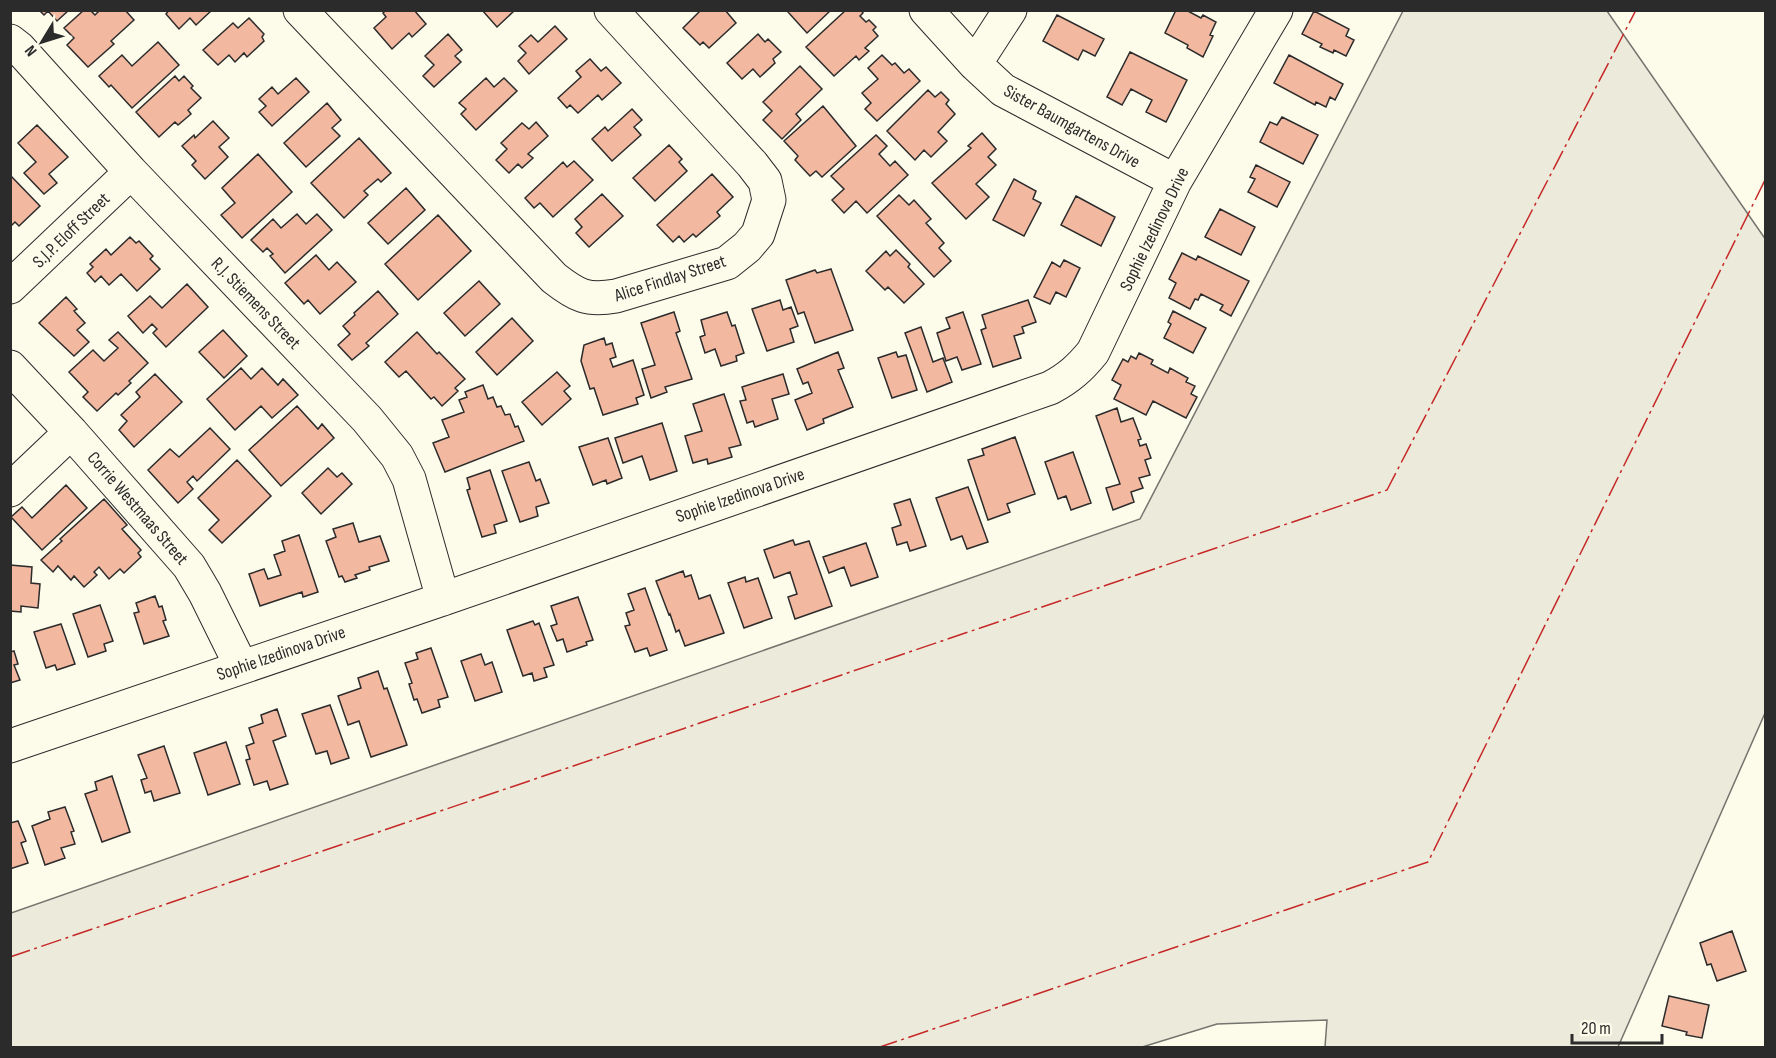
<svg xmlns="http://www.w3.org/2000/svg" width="1776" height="1058" font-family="'Sofia Sans Condensed',sans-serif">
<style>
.green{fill:#ecebdb;stroke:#74746e;stroke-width:1.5}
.building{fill:#f2b8a0;stroke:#2b2b2b;stroke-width:1.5}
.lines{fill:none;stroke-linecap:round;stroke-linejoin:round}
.minor-casing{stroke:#2b2b2b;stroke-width:35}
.minor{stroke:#fdfbea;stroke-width:33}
.power{stroke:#c62828;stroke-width:1.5;stroke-dasharray:21 4.5 3 4.5;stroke-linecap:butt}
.labels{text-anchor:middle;stroke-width:4.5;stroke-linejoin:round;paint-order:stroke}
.street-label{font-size:18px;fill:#2b2b2b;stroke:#fdfbea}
</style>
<rect width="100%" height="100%" fill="#fdfbea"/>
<path class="green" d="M1403 11H1607L1766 240 1765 713 1618 1047H1325L1327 1020 1217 1024 1139 1048 11 1047V913L1140 519Z"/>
<path class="building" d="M39 10H69L57 21 48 11 44 15Z
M84 10H90L95 15 100 10H125L134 20 111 41 114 44 88 67 67 45 74 38 64 28Z
M169 10H212L196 25 190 18 179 29 166 14Z
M386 10H414L426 24 412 37 409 33 392 49 374 28 386 17 383 13Z
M482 10H515L497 27Z
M701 10H725L736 23 709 48 703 42 700 45 683 28Z
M790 10H831L807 33 788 12Z
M846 10H861L863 13 860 16 866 22 869 20 876 27 873 30 878 36 865 48 869 51 859 60 856 56 834 76 806 47Z
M1176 10H1186L1201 18 1203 15 1216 22 1210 35 1213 36 1203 57 1187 48 1188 45 1165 33Z
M1314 11 1349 29 1346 36 1354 40 1346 56 1334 50 1333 53 1320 47 1322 44 1302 34Z
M1057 15 1104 39 1095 56 1083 50 1078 60 1043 41Z
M249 18 264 34 262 37 264 41 247 57 244 53 235 62 229 55 218 65 203 50 233 23 238 28Z
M555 26 567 39 529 74 518 61 526 53 519 46 531 35 538 42Z
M448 34 462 50 455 56 461 62 434 87 423 76 434 65 425 56Z
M758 34 765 42 768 39 781 52 773 59 775 63 760 77 753 69 742 79 727 63Z
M158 42 179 65 132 108 111 85 109 87 99 76 122 55 132 66Z
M1130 52 1187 80 1166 122 1146 112 1152 100 1131 89 1122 105 1107 97Z
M882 55 892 65 895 63 904 73 909 69 920 81 877 121 865 109 871 103 862 93 878 79 868 68Z
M1289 55 1343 84 1335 100 1330 97 1326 107 1316 102 1315 105 1274 83Z
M590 59 601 71 606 67 621 83 602 100 598 95 578 113 570 105 567 108 558 98 581 77 576 71Z
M800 66 822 89 796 114 801 120 782 139 763 120 772 111 763 102Z
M175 76 179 81 184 76 193 86 191 88 201 98 188 110 191 114 178 125 175 122 159 137 136 112Z
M296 78 309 92 272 126 259 112 266 106 259 99 272 87 278 94Z
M486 78 494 87 504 78 517 91 476 130 461 114 466 109 459 103Z
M928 90 935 97 941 92 949 100 946 104 955 114 938 132 947 141 931 157 924 150 915 160 887 131Z
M327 103 341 120 332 128 340 136 306 167 284 143Z
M823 106 856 146 822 177 816 171 810 176 795 160 798 156 784 141Z
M632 109 642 120 634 127 641 135 612 161 592 139 605 127 608 131Z
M1282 117 1318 135 1303 164 1260 142 1270 122 1277 125Z
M213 121 229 138 219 147 228 157 205 179 192 165 196 161 182 146 194 135 195 138Z
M536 122 548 136 528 154 533 158 522 168 518 164 509 173 496 160 507 149 501 143 522 123 529 129Z
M37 125 68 157 49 174 57 183 44 194 24 173 36 162 18 143Z
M982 133 996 149 988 157 996 165 976 184 989 197 966 219 932 183 971 148 968 146Z
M876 135 887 146 879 154 880 155 890 166 895 161 908 175 867 213 856 201 844 213 832 200 844 189 831 176Z
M359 138 391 173 381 182 378 179 364 191 368 195 344 218 311 183Z
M669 145 682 159 679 162 687 171 655 201 633 178Z
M258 154 292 192 242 238 221 215 235 203 222 188Z
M574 161 593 180 553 217 540 203 534 208 525 198 563 162 567 167Z
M1256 165 1290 182 1277 207 1248 192 1255 179 1250 177Z
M712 174 733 197 717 212 720 216 696 237 693 234 684 242 679 236 673 242 657 225Z
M10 175 40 206 19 226 15 222 12 225 10 223Z
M1014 179 1036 191 1033 199 1041 203 1024 236 993 220Z
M406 188 425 210 388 244 368 223Z
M602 194 623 216 589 247 576 233 582 227 575 219Z
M899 195 909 205 914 200 931 219 926 223 944 243 939 248 951 261 934 277 877 216Z
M1076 196 1115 217 1101 246 1061 225Z
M1220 209 1255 227 1241 255 1205 237Z
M297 214 306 224 317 214 332 230 285 273 270 256 273 254 267 248 263 252 251 240 273 219 281 228Z
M438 215 471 251 418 300 385 264Z
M130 237 136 243 139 241 153 256 150 259 160 269 137 291 121 274 109 285 101 276 95 282 87 273 93 267 90 264 106 249 111 255Z
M896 250 910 264 908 267 924 284 904 303 888 287 885 290 866 271 886 251 890 256Z
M1182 253 1196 260 1198 256 1249 281 1231 316 1220 310 1223 305 1201 294 1198 300 1195 299 1190 309 1169 298 1176 283 1169 279Z
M316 255 329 270 337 262 356 282 320 314 308 300 304 304 285 283Z
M1064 260 1080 268 1066 297 1056 292 1050 304 1034 297 1052 262 1060 267Z
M831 269 853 330 815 343 804 312 798 314 786 280 815 270 817 273Z
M479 281 500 304 465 336 444 313Z
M187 284 208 307 166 347 153 333 157 329 152 324 143 333 128 316 150 296 162 308Z
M378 291 398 314 366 343 369 346 352 360 338 345 350 334 343 326 355 315 354 313Z
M66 297 77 309 74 311 85 323 77 330 89 342 74 356 39 323Z
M780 300 783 310 791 307 798 326 790 329 794 342 767 351 752 309Z
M1028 300 1036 322 1022 327 1024 333 1014 336 1021 358 993 367 981 330 986 328 982 315Z
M1173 311 1206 328 1193 353 1164 338 1171 324 1168 322Z
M674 312 680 331 676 333 692 379 665 387 667 392 651 398 642 369 655 365 641 323Z
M727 312 732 326 735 325 744 353 736 356 737 361 721 366 715 349 705 353 700 337 705 335 701 320Z
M963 312 981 364 962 370 957 357 946 361 937 333 950 328 946 318Z
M512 318 533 341 497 375 476 352Z
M921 327 933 362 943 358 952 382 927 392 905 333Z
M223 330 247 356 224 378 199 352Z
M118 332 148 363 129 381 131 383 118 395 116 393 97 411 83 397 88 392 69 372 93 350 104 361 118 348 109 340Z
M417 332 437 354 439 352 465 379 455 388 458 391 442 406 434 397 431 399 406 371 399 377 385 362Z
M604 338 606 345 612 343 616 357 610 359 613 367 633 360 644 395 636 398 638 404 603 415 594 388 590 389 581 361 584 345Z
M838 352 844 368 838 370 853 407 823 419 824 423 807 430 795 400 812 393 808 382 803 384 797 369Z
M896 352 898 357 906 355 917 390 892 398 878 358Z
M1139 353 1153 360 1151 364 1168 373 1170 368 1188 378 1186 382 1195 386 1191 394 1197 397 1186 418 1153 401 1146 415 1114 399 1121 385 1112 380 1123 359 1128 362 1131 356 1136 359Z
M241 368 251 379 262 368 278 385 283 379 298 395 272 418 261 406 235 430 207 399Z
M557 372 570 386 564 391 571 399 542 425 522 402Z
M155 374 182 402 134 447 119 430 127 421 121 415 140 397 136 392Z
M783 374 789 394 772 399 778 419 755 427 753 421 747 423 740 401 746 400 742 387Z
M483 385 488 399 493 397 497 407 501 406 505 415 510 414 515 427 518 426 524 441 445 472 433 443 449 437 442 420 464 412 459 400 467 397 465 392Z
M724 394 741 445 729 448 732 457 708 464 707 459 693 463 685 436 702 431 693 404Z
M297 406 318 429 322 424 334 438 281 486 249 450Z
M1117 408 1121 422 1133 418 1141 439 1138 440 1140 446 1146 444 1151 458 1145 460 1150 475 1139 478 1143 488 1131 492 1134 502 1113 510 1106 488 1120 484 1096 416Z
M662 423 677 471 650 480 642 456 623 463 615 438Z
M210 428 230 449 197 481 193 476 187 482 193 489 178 503 148 470 170 449 179 457Z
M1015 437 1035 494 1007 504 1010 512 988 520 968 460 984 455 982 449Z
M608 438 622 478 607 484 606 480 593 485 579 447Z
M1073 452 1091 503 1071 510 1066 496 1058 499 1045 462Z
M237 460 271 496 222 543 209 530 219 520 198 498Z
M529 462 536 481 540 479 549 503 536 507 538 516 520 522 502 471Z
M328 468 337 477 342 473 352 484 321 514 302 493Z
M490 470 507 521 494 525 496 533 482 537 467 490 470 489 467 478Z
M66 485 87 508 42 550 11 517 22 507 32 518Z
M968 487 988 542 967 549 962 536 951 540 936 498Z
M104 499 127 525 122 529 141 550 138 553 141 557 124 573 120 569 109 579 99 567 94 572 97 575 84 587 74 576 71 580 58 566 53 572 41 560 62 541 60 539Z
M910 499 926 546 910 551 907 542 897 545 892 528 901 525 894 504Z
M353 523 359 542 380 536 389 561 369 567 370 570 355 575 357 578 345 582 342 576 339 577 326 541 336 537 333 529Z
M299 535 318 592 303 597 302 592 260 606 249 574 264 569 268 579 281 575 274 555 285 551 282 541Z
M793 540 795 545 809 541 832 606 795 619 788 597 797 594 790 572 774 578 764 550Z
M866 543 878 577 851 586 844 567 829 573 823 557Z
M10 565 32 567 31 583 40 584 38 608 21 606V612L10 611Z
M683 571 685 577 691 575 699 599 710 595 724 633 685 646 679 630 676 632 670 614 669 615 656 581Z
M745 577 746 582 758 578 772 618 744 628 728 583Z
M645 588 667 650 650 656 647 648 635 652 625 626 630 625 626 613 634 610 628 594Z
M155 596 159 607 162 606 166 620 163 621 169 636 144 644 134 613 139 612 136 603Z
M578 597 593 640 586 642 587 645 567 652 563 639 557 641 551 626 557 624 551 606Z
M100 605 113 641 104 644 106 651 88 657 73 614Z
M533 621 535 625 539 623 554 665 544 668 547 677 534 681 532 673 523 676 507 630Z
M61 624 75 664 57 670 55 665 46 668 34 632Z
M431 648 448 697 438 700 440 707 422 713 417 699 414 700 409 684 412 683 405 663 418 659 416 653Z
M14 651 18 664 14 665 20 680 10 683V652Z
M481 654 485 665 492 662 502 692 475 701 461 661Z
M378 671 384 689 387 688 407 745 371 757 359 721 348 725 338 696 361 688 358 678Z
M330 705 349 758 331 764 327 751 316 754 302 714Z
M277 709 286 736 273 741 288 784 270 790 267 781 254 785 246 760 250 759 246 746 254 743 249 728 263 723 261 715Z
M226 742 240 784 208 795 194 753Z
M164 746 180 793 154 801 151 791 145 793 141 780 147 778 138 755Z
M112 776 130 832 102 842 85 794 97 790 95 782Z
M65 807 74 831 71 832 75 844 61 848 65 858 45 865 32 826 50 819 48 812Z
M18 821 26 841 21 843 28 863 10 869V823Z
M1732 931 1746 971 1717 981 1711 964 1707 965 1700 943Z
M1669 996 1709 1005 1702 1038 1686 1035 1687 1032 1662 1026Z"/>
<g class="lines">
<defs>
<path id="minor" d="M300 10 554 278C577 296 587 301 616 296L727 263 747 247 758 234 769 200 765 181 752 164 611 10
M926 10 975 64 1003 90 1175 181
M10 41 19 48 131 172 367 419 397 456 409 479 443 599
M975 64 1010 10
M10 287 131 172
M10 367 71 432 189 566 205 593 241 666
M10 490 71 432
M10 746 443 599 1050 388C1069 378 1080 368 1093 352L1175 181 1276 10"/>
</defs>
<use href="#minor" class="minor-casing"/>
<use href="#minor" class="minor"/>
<path class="power" d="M10 957 1387 490 1636 10
M877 1048 1428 862 1766 178"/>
</g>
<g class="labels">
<g class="street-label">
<text transform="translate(1072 126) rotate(29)" y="6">Sister Baumgartens Drive</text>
<text transform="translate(1154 229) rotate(-64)" y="6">Sophie Izedinova Drive</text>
<text transform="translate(71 230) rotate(-44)" y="6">S.J.P. Eloff Street</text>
<text transform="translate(670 278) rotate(-18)" y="6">Alice Findlay Street</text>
<text transform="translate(256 303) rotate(46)" y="6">R.J. Stiemens Street</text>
<text transform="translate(740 495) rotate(-19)" y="6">Sophie Izedinova Drive</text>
<text transform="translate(138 508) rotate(49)" y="6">Corrie Westmaas Street</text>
<text transform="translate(281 653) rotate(-19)" y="6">Sophie Izedinova Drive</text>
</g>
</g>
<rect width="1776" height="1058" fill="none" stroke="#2b2b2b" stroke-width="24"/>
<g transform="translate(42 42) rotate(232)" stroke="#fdfbea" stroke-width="4.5" paint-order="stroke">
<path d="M0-4.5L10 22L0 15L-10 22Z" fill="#2b2b2b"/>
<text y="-9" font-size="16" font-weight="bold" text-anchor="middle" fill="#2b2b2b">N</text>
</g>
<path d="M1572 1034v9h90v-9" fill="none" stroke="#2b2b2b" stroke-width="3"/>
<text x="1581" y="1034" font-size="18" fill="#2b2b2b" stroke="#fdfbea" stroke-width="4.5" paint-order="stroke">20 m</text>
</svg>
